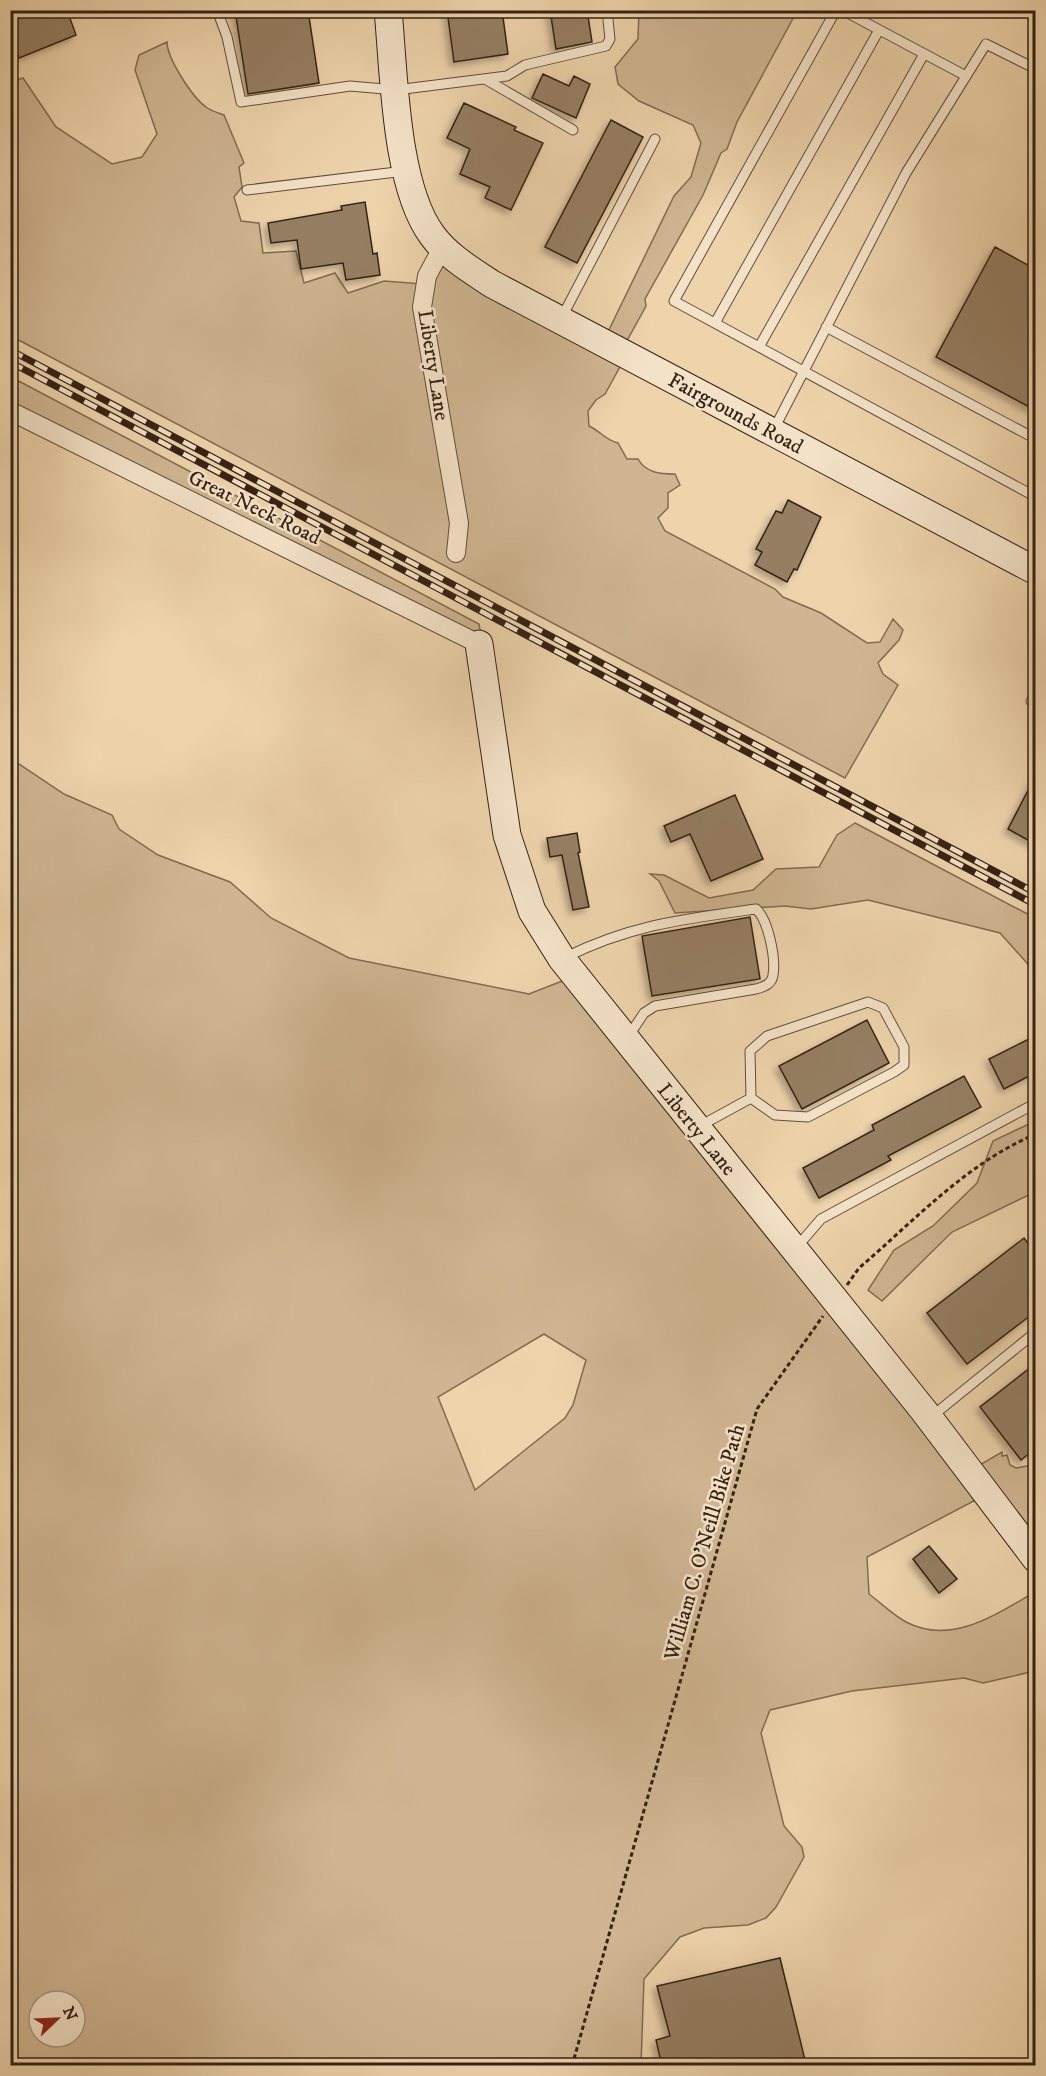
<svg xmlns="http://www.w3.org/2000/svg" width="1046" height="2076" font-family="'IM FELL DW Pica',serif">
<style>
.green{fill:#cfb591;stroke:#826b52;stroke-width:1.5;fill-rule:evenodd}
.building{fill:#957e62;stroke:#352113;stroke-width:1.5;filter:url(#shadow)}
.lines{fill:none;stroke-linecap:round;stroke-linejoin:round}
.lane-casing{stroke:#634e39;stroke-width:11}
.street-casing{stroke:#634e39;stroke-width:20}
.secondary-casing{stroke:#352113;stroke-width:29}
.path{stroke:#352113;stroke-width:3;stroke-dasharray:4.5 3;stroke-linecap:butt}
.lane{stroke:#f4e2c8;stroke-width:9}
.street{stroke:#f4e2c8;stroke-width:18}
.secondary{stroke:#f4e2c8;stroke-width:27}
.rail-casing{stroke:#352113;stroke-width:7}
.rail{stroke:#f4e2c8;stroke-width:4.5;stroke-dasharray:14;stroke-linecap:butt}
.labels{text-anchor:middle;stroke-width:5;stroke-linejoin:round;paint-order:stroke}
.street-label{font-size:21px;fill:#352113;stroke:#f4e2c8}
</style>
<defs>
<filter id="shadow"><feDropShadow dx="-4" dy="4" stdDeviation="3" flood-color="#0004"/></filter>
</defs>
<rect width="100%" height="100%" fill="#eed3ab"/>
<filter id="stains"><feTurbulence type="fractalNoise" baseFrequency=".00333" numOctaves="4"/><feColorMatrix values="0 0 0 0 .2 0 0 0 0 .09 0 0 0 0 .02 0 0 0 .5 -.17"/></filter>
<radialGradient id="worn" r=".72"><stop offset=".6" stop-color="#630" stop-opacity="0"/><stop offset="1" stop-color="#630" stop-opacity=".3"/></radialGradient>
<path class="green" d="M639 11H797L737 122 727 149 721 153 703 195 645 299 646 306 623 348 627 354 605 394 596 400 588 411 589 426C600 431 607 441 618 443L627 459H638C646 473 660 474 675 474L680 485 668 493V508L658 518 665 531 775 589 783 597 821 613 867 643 880 642 893 619 903 630 899 640 878 663 883 674 898 685 845 778 11 336V82L23 78 56 127 112 164 142 157 157 134 135 70 139 55 167 42C167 58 192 97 206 107 211 111 219 113 224 115L244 163 239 167 242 187 234 197 241 221 259 223 263 253 296 251 304 283 335 273 348 293 384 281 423 284 439 254 604 340 674 196 691 177 701 143 693 125 639 101 618 84 615 67 638 39Z
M11 377 479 624 481 635 11 410Z
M10 758 64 794 112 815 119 829 158 855 230 882 271 918 349 958 529 994 570 978 973 1469 1002 1452V1456L1007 1455 1010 1465 1016 1468 1027 1466 1035 1459V1557L987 1494 867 1557 869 1594C881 1603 893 1615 906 1622 952 1646 996 1614 1035 1592V1671L983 1683 964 1678 852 1691 770 1710 761 1733 784 1826 802 1847 804 1857 776 1907 766 1918 748 1925 704 1928 680 1937 644 1979 641 2065H11ZM544 1334 586 1360 573 1405 565 1418 475 1490 438 1397ZM39 2001H75V2037H39Z
M855 823 1035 918V972L1000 933 868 900 811 909 785 906 675 913 659 881 650 874 664 875 709 898 753 890 776 869 819 867 837 835Z
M1035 1121V1192L952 1232 882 1301 868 1290 894 1250 933 1226 977 1183 993 1141Z"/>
<path class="building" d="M40 10H67L76 35 19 58 10 37V22Z
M235 10H308L319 83 248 94Z
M447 10H502L508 54 454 62Z
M550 10H587L592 42 556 49Z
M543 74 569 86 574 76 590 84 576 118 532 98Z
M464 103 516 127 514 130 543 143 511 210 485 198 490 187 460 174 470 149 447 138Z
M611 120 643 137 577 263 545 247Z
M365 202 373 254 377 253 380 275 346 280 343 263 301 269 297 240 271 243 268 223 342 210 341 206Z
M995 247 1035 269V410L936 357Z
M788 500 821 517 797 570 794 569 787 582 755 565 762 552 756 549 776 511 782 513Z
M1035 777V844L1008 829Z
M735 795 763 859 711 881 690 834 671 842 664 826Z
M577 833 580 852 578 853 589 907 573 910 562 855 550 857 547 838Z
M750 917 760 979 652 996 642 936Z
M867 1020 889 1063 802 1109 779 1066Z
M1035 1036V1073L1004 1089 989 1059Z
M964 1076 981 1107 888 1156 891 1160 819 1198 803 1168 874 1130 872 1125Z
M1024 1238 1035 1253V1312L967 1364 927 1313Z
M1035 1364V1449L1021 1460 980 1407Z
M929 1546 957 1579 939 1593 913 1559Z
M780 1958 805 2060 784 2066H662L656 2040 670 2036 657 1986Z"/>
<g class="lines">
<defs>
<path id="lane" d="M217 10 227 37 241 102 350 86 396 90 507 76 525 65 606 46 610 39 607 10
M836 10 674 301 1036 497
M842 10 966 76
M485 79 573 130
M247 190 405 171
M562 317 655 139
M715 323 879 30
M826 327 1036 439
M759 347 924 54
M774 429 906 173 986 44 1036 69
M1031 701 1036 703
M564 958C630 925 683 919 756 909 768 919 776 958 773 975 772 984 764 987 756 989L655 1006 644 1013 628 1037
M698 1127 751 1098 750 1051 767 1036 868 1002 883 1008 904 1047V1065L894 1072 808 1117 775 1115 751 1098
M796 1248 821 1219 1036 1103
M931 1417 1036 1332"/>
<path id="street" d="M442 248 427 276 422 307 459 523 456 553
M10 411 479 644"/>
<path id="secondary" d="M388 10C394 72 395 185 432 235 447 256 471 270 492 284L1036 571
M479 644 507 835 532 911 562 959 924 1411 1036 1559"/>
</defs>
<use href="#lane" class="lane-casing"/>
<use href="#street" class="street-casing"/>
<use href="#secondary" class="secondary-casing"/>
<path class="path" d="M847 1285 859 1268C914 1221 968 1162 1036 1134
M572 2066 757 1409 823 1316"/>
<use href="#lane" class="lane"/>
<use href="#street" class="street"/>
<use href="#secondary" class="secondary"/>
<defs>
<path id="rail" d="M10 350 1036 893
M10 362 1036 905"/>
</defs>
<use href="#rail" class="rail-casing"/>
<use href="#rail" class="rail"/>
</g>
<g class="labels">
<g class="street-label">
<text transform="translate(434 365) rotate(81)" y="7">Liberty Lane</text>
<text transform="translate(736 413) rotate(28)" y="7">Fairgrounds Road</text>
<text transform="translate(255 507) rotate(26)" y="7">Great Neck Road</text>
<text transform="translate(697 1129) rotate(51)" y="7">Liberty Lane</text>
<text transform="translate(704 1542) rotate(-74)" y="7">William C. O'Neill Bike Path</text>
</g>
</g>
<rect width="1046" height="2076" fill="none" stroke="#eed3ab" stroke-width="36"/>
<rect x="12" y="12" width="1022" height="2052" fill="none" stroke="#352113" stroke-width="3"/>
<rect x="18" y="18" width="1010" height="2040" fill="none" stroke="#352113" stroke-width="1.5"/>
<g transform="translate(57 2019) rotate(67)"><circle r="28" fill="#f4e2c8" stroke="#a89580" stroke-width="1.5"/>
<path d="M0-4.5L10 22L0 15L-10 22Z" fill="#8f2418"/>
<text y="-9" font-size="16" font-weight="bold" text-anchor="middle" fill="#352113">N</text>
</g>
<rect width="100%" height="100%" filter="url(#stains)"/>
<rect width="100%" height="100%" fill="url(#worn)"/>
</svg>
